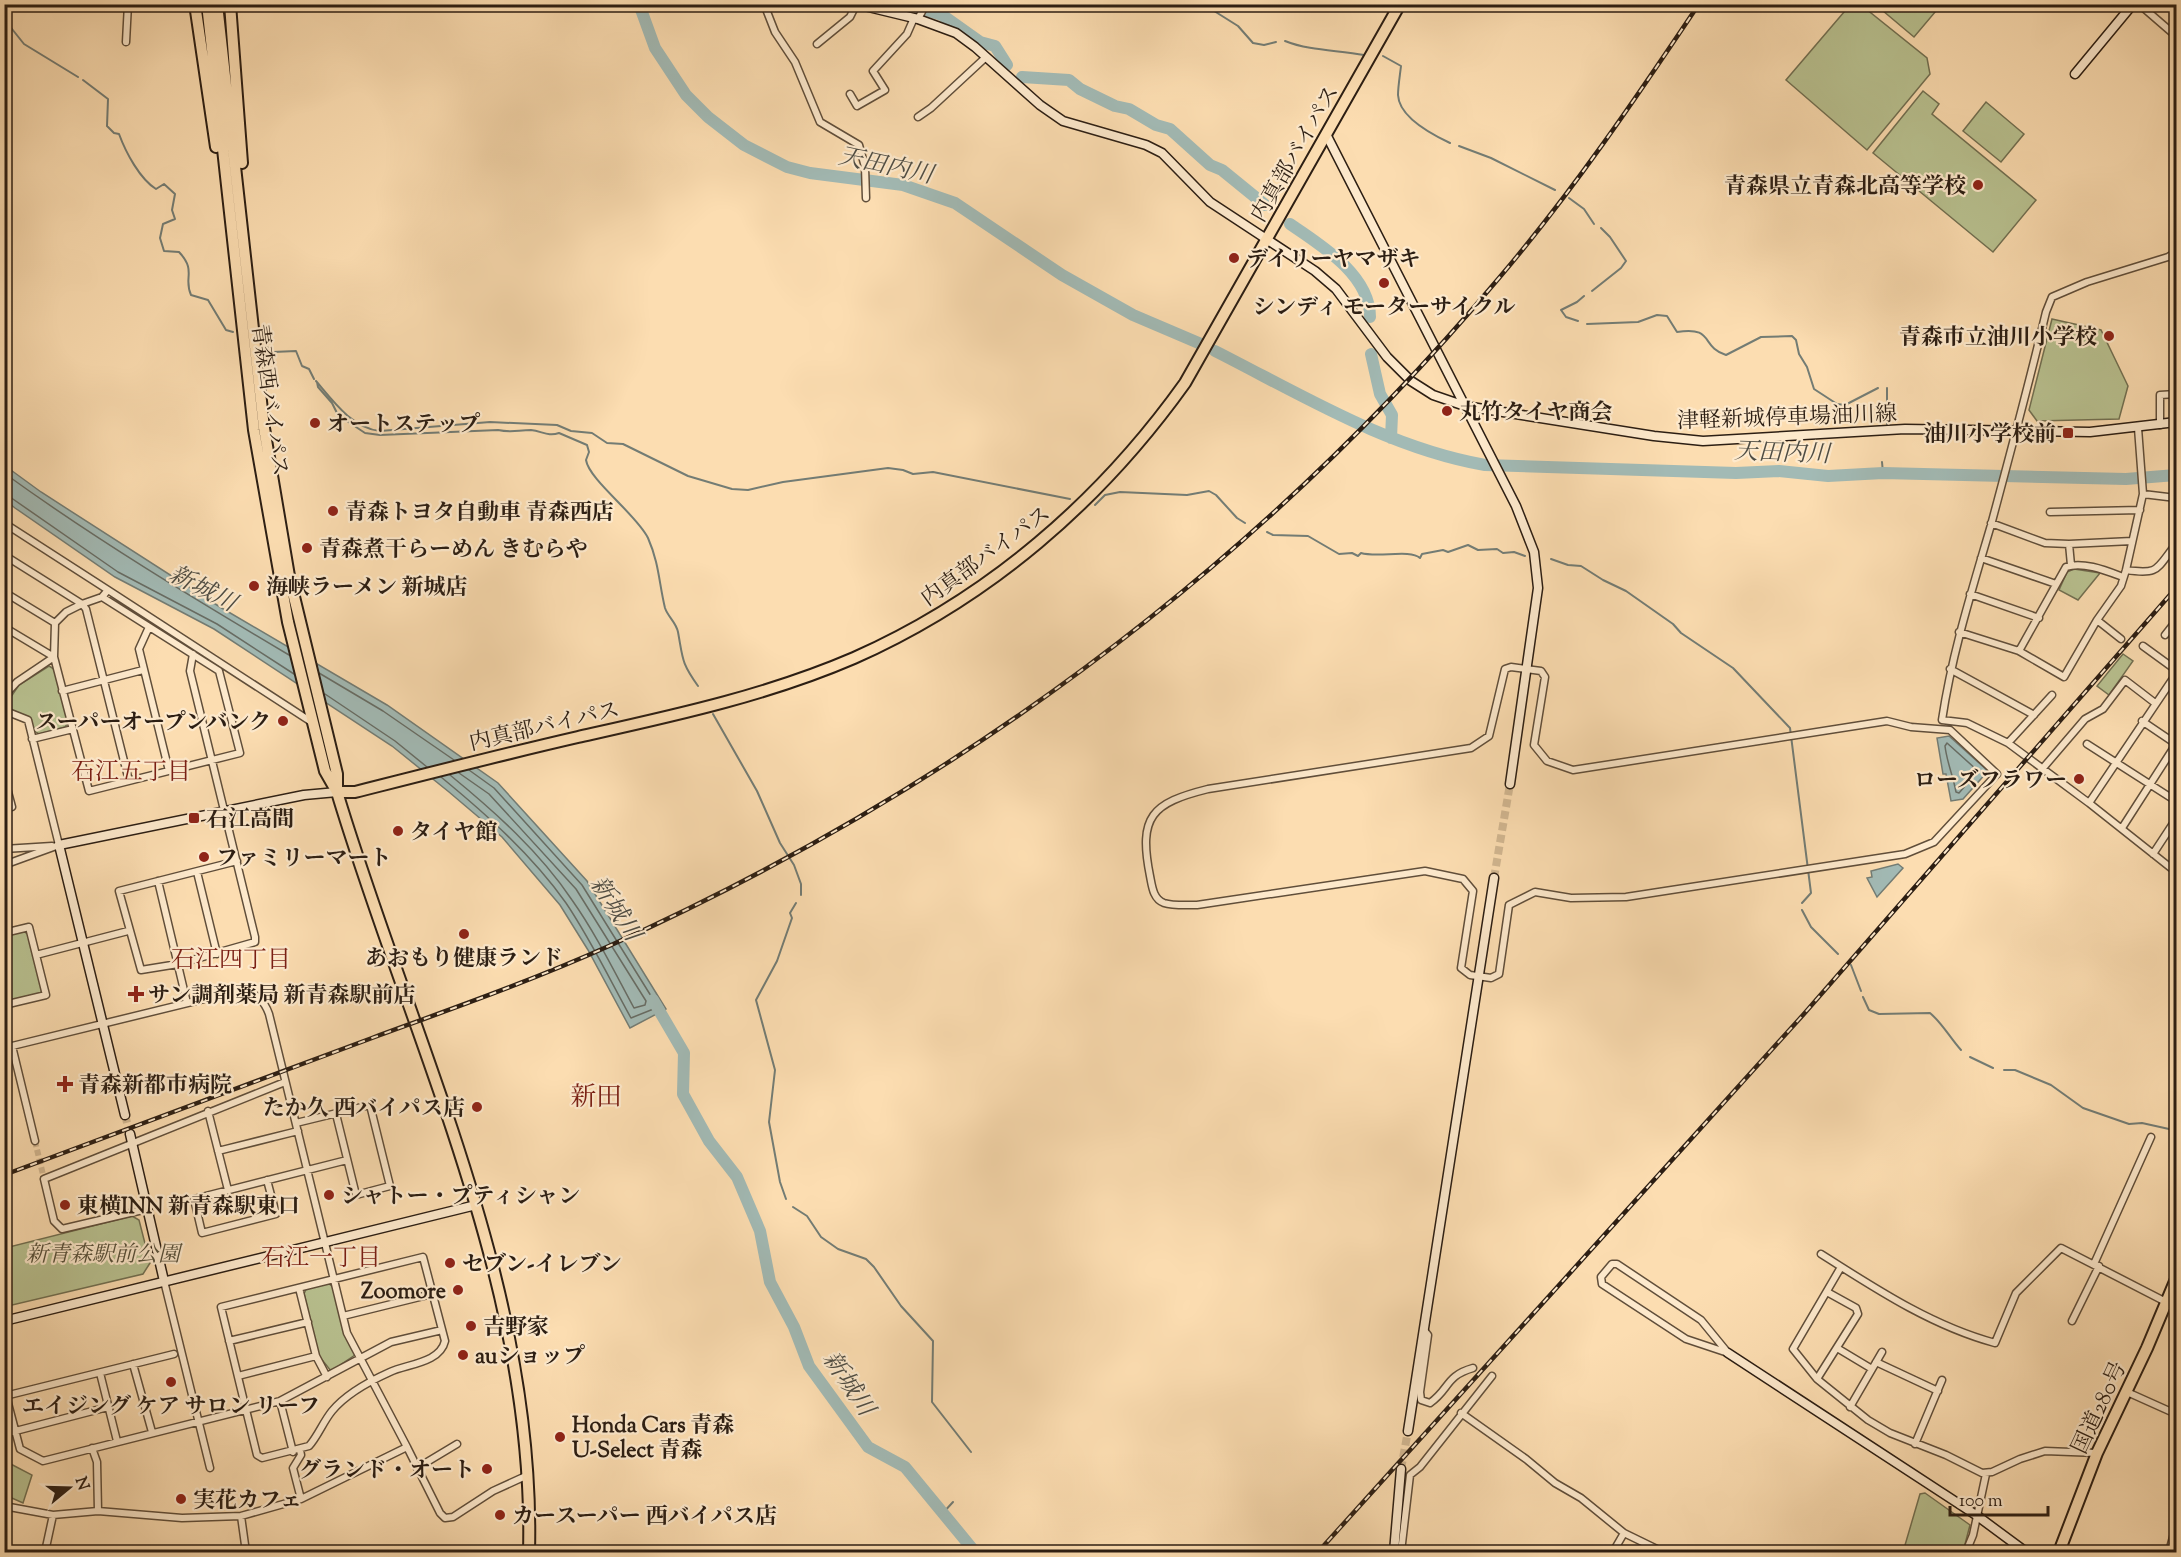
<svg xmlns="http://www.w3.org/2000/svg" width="2181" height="1557" font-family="'Sorts Mill Goudy','Noto Serif JP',serif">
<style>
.green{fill:#b9c291;stroke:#727052;stroke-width:1.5}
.water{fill:#a2bab5;stroke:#737c74;stroke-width:1.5}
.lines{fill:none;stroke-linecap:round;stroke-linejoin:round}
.shore{stroke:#676c64;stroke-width:1.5}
.stream{stroke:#737c74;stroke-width:2}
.river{stroke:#a2bab5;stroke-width:12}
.street-tunnel{stroke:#d2b791;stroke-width:6;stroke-dasharray:6 3;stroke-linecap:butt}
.secondary-tunnel{stroke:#d2b791;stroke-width:8;stroke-dasharray:8 4;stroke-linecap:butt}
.street-casing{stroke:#604e3a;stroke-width:9}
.secondary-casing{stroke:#2c1e13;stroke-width:11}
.highway-casing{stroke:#2c1e13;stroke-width:14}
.street{stroke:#fde9cc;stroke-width:6}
.secondary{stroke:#fde9cc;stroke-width:8}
.highway{stroke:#fcddb1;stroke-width:10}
.rail-casing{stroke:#2c1e13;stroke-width:4.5}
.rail{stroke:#fde9cc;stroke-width:2;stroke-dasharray:7;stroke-linecap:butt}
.poi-dot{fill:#8f2418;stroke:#fde9cc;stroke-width:2}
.labels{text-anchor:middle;stroke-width:4.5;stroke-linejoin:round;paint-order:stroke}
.street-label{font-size:22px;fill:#2c1e13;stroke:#fde9cc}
.poi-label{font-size:22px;font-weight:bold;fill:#2c1e13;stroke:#fde9cc;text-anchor:start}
.park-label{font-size:22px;font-style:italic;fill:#564f39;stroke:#fde9cc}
.water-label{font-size:24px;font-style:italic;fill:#4f4d44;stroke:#fde9cc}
.neighbourhood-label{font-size:24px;fill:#7a1f14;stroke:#fde9cc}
.quarter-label{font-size:26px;fill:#7a1f14;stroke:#fde9cc}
</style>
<rect width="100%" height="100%" fill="#fcddb1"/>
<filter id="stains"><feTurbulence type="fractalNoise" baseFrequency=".00333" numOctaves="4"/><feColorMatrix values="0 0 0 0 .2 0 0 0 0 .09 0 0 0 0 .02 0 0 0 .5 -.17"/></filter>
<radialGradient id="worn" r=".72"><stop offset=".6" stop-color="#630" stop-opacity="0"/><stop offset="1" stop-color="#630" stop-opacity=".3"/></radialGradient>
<path class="green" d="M1850 5H1861L1927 58 1930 74 1867 150 1786 80Z
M1876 5H1941L1914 37Z
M1923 91 1939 104 1932 114 2036 200 1993 252 1873 153Z
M1986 102 2024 134 2001 162 1963 131Z
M2052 319 2101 330 2128 386 2119 419 2037 421 2029 410Z
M2074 569 2100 573 2078 600 2059 590 2067 572Z
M2123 654 2133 661 2109 695 2097 686Z
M49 666 54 669 68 723 65 727 39 734 34 731 30 718 4 707 19 685Z
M23 931 28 934 42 990 40 994 11 1001 6 999 4 993V936Z
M132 1216 139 1220 150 1263 143 1274 8 1306 5 1304V1248Z
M328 1283 333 1287 355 1355 331 1371 319 1356 304 1294 306 1289Z
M5 1461 32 1475 23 1503 5 1495Z
M1925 1493 1970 1525 1963 1552H1903L1920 1494Z"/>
<path class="water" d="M4 465 41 492 220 607 387 705 498 783 587 881 666 1009 630 1028 588 950 560 905 502 837 449 792 392 746 214 629 115 577 15 508 5 500Z
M1949 736 1988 771 1963 799 1951 801 1946 774H1943L1937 738Z
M1898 864 1903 868 1877 897 1867 878 1872 877 1871 871Z"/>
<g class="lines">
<path class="shore" d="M4 473C95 539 193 598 289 655
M4 495 10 497 118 572 217 624 294 674
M319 673 383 711 454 760
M325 694 395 741 427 767
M1947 743 1978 771 1959 793 1956 792C1953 775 1947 763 1945 746Z
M450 775C494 811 540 852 572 900 596 934 614 971 634 1008L645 1005 646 1001 576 889 489 794 459 773
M441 777C486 814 532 855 566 903 591 940 610 980 631 1018L656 1008V1004L582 885 494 788 469 770"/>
<path class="stream" d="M1203 4 1238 26 1253 43 1264 45 1276 42
M4 19 24 44 78 77
M1285 41C1310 51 1338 50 1364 55
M1383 56 1401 66C1400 75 1398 87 1398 95 1399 117 1433 135 1450 143
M83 80 108 99 107 126 114 133 119 134C126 153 140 179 156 189L164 184 175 194 172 210 175 219 163 224 160 238 164 251 179 252C197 271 183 278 191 295L208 300 226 330 233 332
M1459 146 1491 158 1555 190
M1569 198 1584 209 1594 224
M1592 291 1621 268 1626 261 1610 237 1601 228
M1578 321 1566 317 1561 310 1577 302 1584 296
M1587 324 1638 322 1657 315 1667 316 1677 332C1715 326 1700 347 1726 355L1761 337 1792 336 1796 340 1799 354 1807 367 1814 389 1837 404 1845 405 1878 388
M266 346 273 352 296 351 302 366 309 369 314 379
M316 381C333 401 352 428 380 431L490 422 557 425 571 431 592 433 607 443 623 444 688 476 732 489 748 490 783 482 888 468 903 470 913 474 933 472 1070 499
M317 382 318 387 332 403 338 415 365 433 380 435 498 430C512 433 518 430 531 430 542 431 548 437 559 433L587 445 589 452 586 460C589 480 637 515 648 538 659 563 659 583 665 608 668 617 676 622 678 632 683 659 681 662 698 686
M1887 388V424
M1882 462 1883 473
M1095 505 1105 495 1120 492 1187 495 1209 491 1216 495 1237 518 1245 523
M1267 532 1273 535 1308 536 1339 554 1352 553 1358 556 1361 553C1378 558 1410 549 1420 558L1422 554 1443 550 1448 552 1468 545 1478 550 1497 549 1503 553 1514 552 1525 556
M1551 559 1568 565 1581 566 1603 580 1626 591 1673 624 1681 633 1733 668 1790 728 1811 893 1802 903
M713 714 757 791 780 843 794 865 801 884V895
M1802 910 1811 927 1838 954
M1851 965 1861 991
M1863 997 1869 1010 1879 1014 1930 1013C1943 1024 1950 1038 1961 1050
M1970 1057 1993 1068
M2004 1070H2015L2051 1085 2083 1108 2129 1124 2142 1123 2169 1129 2176 1135
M786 1199 780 1182 769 1122 775 1070 756 1000 777 961 792 918 790 913 796 903
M793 1207 807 1216 821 1237 838 1249 866 1259 874 1267 901 1306 933 1341 932 1402 971 1452
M942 1514 953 1502"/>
<path class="river" d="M639 4 655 48 686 95 708 117 744 145 787 167 810 173 903 185 955 203 1062 275 1133 315 1201 344
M908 4 942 15 980 42 995 46 1007 65
M1022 77 1069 80 1080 89 1115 106 1129 109 1156 125 1170 129 1210 165 1222 170 1265 205
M1290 224C1321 245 1370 275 1370 317
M1215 351C1302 395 1388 448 1485 465L1736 473 1779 471 1828 476 1883 473 2126 479 2176 475
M1371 354 1380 394 1392 415 1391 438
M653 1000 684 1053 683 1094 709 1141 737 1177 760 1231 770 1282 794 1327 809 1366 868 1447 905 1467 975 1552"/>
<path class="street-tunnel" d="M35 1141 44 1179"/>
<path class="secondary-tunnel" d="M1494 878 1510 784
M125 1115 130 1134
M1401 1469 1408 1431"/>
<defs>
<path id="street" d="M764 4 775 32 795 62 820 122 859 145 865 167 866 198
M2139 4 2176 36
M918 19 926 4
M126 42 128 4
M817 44 850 17 856 5
M850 94 857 106 885 90 873 71 907 34 914 18
M918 117 931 108 985 58
M2176 252 2168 257 2087 282 2052 297 2046 312C2029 384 2010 454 1991 525 1972 590 1952 653 1942 720L1967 723 2008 743 2089 803 2176 872
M2160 425V395L2176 394
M2143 494 2176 498
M2050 512 2140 510
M4 523 108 590 102 597 82 604 86 609 129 781
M1991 523 2045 543 2069 544 2071 565
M2069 544 2132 541
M4 555 82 604
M1981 558 2056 584
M2126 570C2160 575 2156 569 2176 544
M108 590 313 723
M4 592 55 623
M1970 594 2039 618
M2097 620 2121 639
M4 627 54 657 89 791 240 753 219 671 102 597
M149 627 139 649 169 771
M1959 632 2019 651 2064 677 2097 620 2121 586 2126 570 2143 494 2138 428
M2165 635 2176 621
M2143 646 2176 670
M2019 651 2066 567C2083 561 2107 571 2123 577
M193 654 190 671 255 937V942L178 964 141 970 119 891 237 861
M1511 667 1541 671 1545 677 1534 745 1547 761 1573 770 1887 721 1911 727 1950 730 1997 774 1934 842 1905 854 1626 897 1571 898 1535 892 1509 905 1499 974 1491 978 1470 975 1461 968 1473 891 1463 879 1425 871 1197 905C1187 905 1173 906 1164 903 1153 899 1152 886 1150 876 1138 816 1152 803 1208 789L1471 748 1489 736 1505 669Z
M1950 669 2034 715
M62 691 143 670
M4 696 17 682 54 657 55 623 66 612 82 604
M4 714 8 712 28 720 59 845
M2142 721 2176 744
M32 739 73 729
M2008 743 2052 695
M2087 744 2176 801
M2043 768 2085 719 2103 709 2125 680 2155 703
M4 777 12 807 4 809
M2089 803 2176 674
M2122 828 2176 744
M4 849 52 846
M2153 854 2176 819
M4 865 59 845
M197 872 217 954
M158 881 187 1003
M4 933 29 927 46 995 4 1005
M36 955 128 931
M12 1046 35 1141
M4 1048 241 990C256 993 264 1000 269 1014L347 1333 407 1447
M208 1111 228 1190
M296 1123 370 1105 390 1186 356 1195 336 1114
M218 1151 298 1131
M267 1180 276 1214 202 1233 194 1199 347 1160
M147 1209 62 1229 54 1221 44 1179 285 1082
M1821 1254C1876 1289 1932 1326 1995 1343L2016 1293 2061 1248 2166 1302
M423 1257 445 1341C440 1363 407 1364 390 1372 370 1381 346 1394 332 1411 323 1422 318 1436 309 1446L262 1458 257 1455 221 1307Z
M1612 1264H1617L1701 1320 1728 1353 1686 1339 1602 1284 1601 1277Z
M2094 1264 2151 1137
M1841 1267 1793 1349 1817 1379 1868 1420 1890 1433 1946 1455 1982 1473 1992 1472 2020 1459 2045 1451 2097 1453
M164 1281 210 1468
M299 1288 316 1356 327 1377
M343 1316 432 1294
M2072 1321 2099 1266
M1424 1330 1428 1335 1420 1392 1421 1400 1430 1403C1450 1389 1445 1376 1473 1368
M229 1341 308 1322
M1837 1348 1872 1369
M1876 1362 1938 1391
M133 1364 152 1432
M100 1373 117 1441
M238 1376 316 1356
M1817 1379 1858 1314 1856 1308 1827 1292
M4 1388 20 1449 43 1461 280 1401 391 1342 442 1330
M2127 1392 2176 1414
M5 1396 174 1354
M280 1401 293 1452
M1850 1407 1882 1352
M1461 1413 1526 1459 1555 1483 1581 1498 1624 1533 1663 1552
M4 1434 108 1407
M1915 1444 1942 1380
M92 1448 97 1462 98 1511
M300 1450 301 1455 293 1468 301 1499
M417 1468 457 1444
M4 1506 53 1515 98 1511 182 1518 241 1516 301 1499 407 1447 440 1513 445 1518 453 1517 493 1491 528 1475
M241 1516 246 1552
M45 1552 53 1515
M1401 1552 1410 1475 1420 1467 1492 1376
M1613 1552 1624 1533
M1966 1552 1973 1535 1986 1474
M2169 1552 2176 1526"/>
<path id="secondary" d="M856 4 918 19 956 33 975 47 1040 105 1063 121 1146 145 1162 153 1210 202 1315 271 1336 289 1387 357 1411 381 1433 395 1465 406 1654 436 1703 441 1905 429 2090 432 2176 422
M2075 74 2133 4
M1327 136 1516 506 1534 552 1538 588 1510 784
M125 1115 59 845 304 795 337 792
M130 1134 164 1281
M4 1321 476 1205
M1728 1353 1976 1515 2026 1552
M1408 1431 1494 878
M1394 1552 1401 1469"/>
<path id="highway" d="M195 4 216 147
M207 4 254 430 288 622 325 771 337 792C412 1042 536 1285 529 1552
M217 4 264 428 289 576 337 774V792
M230 4 242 163
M337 792H355C430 773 504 754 578 737 672 716 766 696 854 658 989 598 1100 502 1185 383L1400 4
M2059 1552 2097 1453 2147 1348 2176 1279"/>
</defs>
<use href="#street" class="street-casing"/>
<use href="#secondary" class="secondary-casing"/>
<use href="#highway" class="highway-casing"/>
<use href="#street" class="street"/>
<use href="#secondary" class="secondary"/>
<use href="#highway" class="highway"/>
<defs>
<path id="rail" d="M4 1175C127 1129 250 1084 372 1038 451 1009 531 981 609 946 955 790 1254 569 1499 278 1573 191 1636 98 1699 4
M1318 1552 1803 1015 2176 588"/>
</defs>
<use href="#rail" class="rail-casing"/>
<use href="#rail" class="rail"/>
</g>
<g class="poi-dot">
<circle cx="1978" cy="185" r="6"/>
<circle cx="1234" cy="258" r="6"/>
<circle cx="1384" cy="283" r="6"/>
<circle cx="2109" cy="336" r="6"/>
<circle cx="1447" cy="411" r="6"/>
<circle cx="315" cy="423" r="6"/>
<rect x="2062" y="427" width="12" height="12" rx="3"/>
<circle cx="333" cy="511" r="6"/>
<circle cx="307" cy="548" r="6"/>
<circle cx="254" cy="586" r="6"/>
<circle cx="283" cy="721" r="6"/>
<circle cx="2079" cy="779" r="6"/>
<rect x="188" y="812" width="12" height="12" rx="3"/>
<circle cx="398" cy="831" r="6"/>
<circle cx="204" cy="857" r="6"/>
<circle cx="464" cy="934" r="6"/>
<path d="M133 985h6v6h6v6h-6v6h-6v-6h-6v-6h6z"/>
<path d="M62 1075h6v6h6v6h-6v6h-6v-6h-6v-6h6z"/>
<circle cx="477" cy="1107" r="6"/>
<circle cx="329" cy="1195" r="6"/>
<circle cx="65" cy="1205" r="6"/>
<circle cx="450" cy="1263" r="6"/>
<circle cx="458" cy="1290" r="6"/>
<circle cx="471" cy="1326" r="6"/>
<circle cx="463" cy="1355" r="6"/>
<circle cx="171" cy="1382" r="6"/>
<circle cx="560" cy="1437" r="6"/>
<circle cx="487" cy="1469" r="6"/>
<circle cx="181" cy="1499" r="6"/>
<circle cx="500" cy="1515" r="6"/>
</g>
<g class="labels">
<g class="street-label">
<text transform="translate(1294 153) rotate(-60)" y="8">内真部バイパス</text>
<text transform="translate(271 400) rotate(82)" y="8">青森西バイパス</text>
<text transform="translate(1787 416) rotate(-2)" y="8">津軽新城停車場油川線</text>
<text transform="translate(985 555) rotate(-36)" y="8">内真部バイパス</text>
<text transform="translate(544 725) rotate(-13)" y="8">内真部バイパス</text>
<text transform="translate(2098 1407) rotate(-65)" y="8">国道280号</text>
</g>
<g class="poi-label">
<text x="1966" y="193" text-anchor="end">青森県立青森北高等学校</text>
<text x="1246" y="266">デイリーヤマザキ</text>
<text x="1384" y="314" text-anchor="middle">シンディ モーターサイクル</text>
<text x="2097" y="344" text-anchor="end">青森市立油川小学校</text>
<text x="1459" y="419">丸竹タイヤ商会</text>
<text x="327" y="431">オートステップ</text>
<text x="2056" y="441" text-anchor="end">油川小学校前</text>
<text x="345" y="519">青森トヨタ自動車 青森西店</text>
<text x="319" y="556">青森煮干らーめん きむらや</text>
<text x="266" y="594">海峡ラーメン 新城店</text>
<text x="271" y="729" text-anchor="end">スーパーオープンバンク</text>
<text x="2067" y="787" text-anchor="end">ローズフラワー</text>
<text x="206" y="826">石江高間</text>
<text x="410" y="839">タイヤ館</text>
<text x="216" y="865">ファミリーマート</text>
<text x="464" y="965" text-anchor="middle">あおもり健康ランド</text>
<text x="148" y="1002">サン調剤薬局 新青森駅前店</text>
<text x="78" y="1092">青森新都市病院</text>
<text x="465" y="1115" text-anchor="end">たか久 西バイパス店</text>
<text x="341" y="1203">シャトー・プティシャン</text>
<text x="77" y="1213">東横INN 新青森駅東口</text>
<text x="462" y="1271">セブン-イレブン</text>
<text x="446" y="1298" text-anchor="end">Zoomore</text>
<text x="483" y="1334">吉野家</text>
<text x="475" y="1363">auショップ</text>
<text x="171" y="1413" text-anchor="middle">エイジング ケア サロン リーフ</text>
<text x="572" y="1432">Honda Cars 青森<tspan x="572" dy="25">U-Select 青森</tspan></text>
<text x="475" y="1477" text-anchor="end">グランド・オート</text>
<text x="193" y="1507">実花カフェ</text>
<text x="512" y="1523">カースーパー 西バイパス店</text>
</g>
<g class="park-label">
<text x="103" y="1261">新青森駅前公園</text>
</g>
<g class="water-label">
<text transform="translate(886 165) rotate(12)" y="8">天田内川</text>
<text transform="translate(1782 452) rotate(2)" y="8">天田内川</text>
<text transform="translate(203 588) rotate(27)" y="8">新城川</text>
<text transform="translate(616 908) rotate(57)" y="8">新城川</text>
<text transform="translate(849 1383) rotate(56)" y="8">新城川</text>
</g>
<g class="neighbourhood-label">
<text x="131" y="779">石江五丁目</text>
<text x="231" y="967">石江四丁目</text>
<text x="321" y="1265">石江一丁目</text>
</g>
<g class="quarter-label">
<text x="596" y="1105">新田</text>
</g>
</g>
<rect width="2181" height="1557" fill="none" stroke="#fcddb1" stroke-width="24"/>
<rect x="6" y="6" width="2169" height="1545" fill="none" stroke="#2c1e13" stroke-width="3"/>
<rect x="12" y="12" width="2157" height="1533" fill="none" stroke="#2c1e13" stroke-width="1.5"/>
<g transform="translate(69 1488) rotate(71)" stroke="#fde9cc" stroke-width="4.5" paint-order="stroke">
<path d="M0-4.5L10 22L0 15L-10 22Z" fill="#2c1e13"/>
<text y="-9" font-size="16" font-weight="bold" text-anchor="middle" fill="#2c1e13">N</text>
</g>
<path d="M1950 1506v9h98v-9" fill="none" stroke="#2c1e13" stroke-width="3"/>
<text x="1959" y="1506" font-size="18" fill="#2c1e13" stroke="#fde9cc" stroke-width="4.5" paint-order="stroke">100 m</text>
<rect width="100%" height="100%" filter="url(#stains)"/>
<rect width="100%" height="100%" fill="url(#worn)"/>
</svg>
